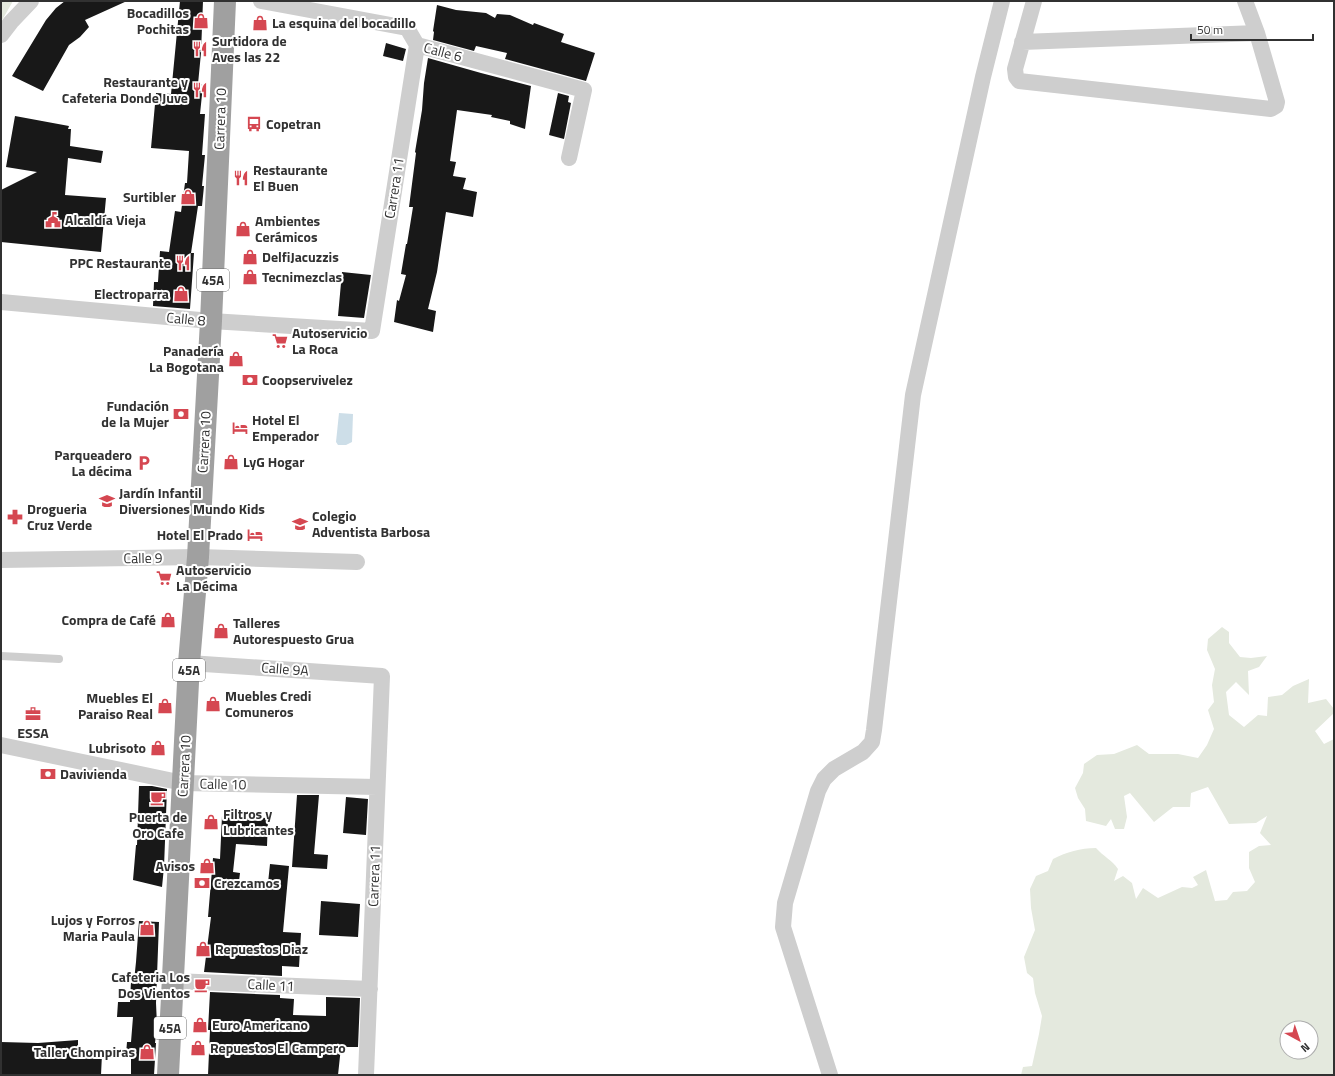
<svg xmlns="http://www.w3.org/2000/svg" width="1335" height="1076" font-family="'Titillium Web',sans-serif">
<style>
.green{fill:#e4e9de;fill-rule:evenodd}
.water{fill:#cddee8}
.building{fill:#181818}
.lines{fill:none;stroke-linecap:round;stroke-linejoin:round}
.service{stroke:#cecece;stroke-width:8}
.minor{stroke:#cecece;stroke-width:16}
.trunk{stroke:#a0a0a0;stroke-width:22}
.labels{text-anchor:middle;stroke-width:4;stroke-linejoin:round;paint-order:stroke}
.shield{fill:#fff;stroke:#6f6f6f;stroke-width:1}
.shield-label{font-size:13px;font-weight:bold;fill:#313131}
.poi-label{font-size:14px;font-weight:bold;fill:#313131;stroke:#fff;text-anchor:start}
.street-label{font-size:14px;fill:#313131;stroke:#fff}
</style>
<rect width="100%" height="100%" fill="#fff"/>
<path class="green" d="M1 1H13L1 22Z
M1222 627 1229 632V643L1240 657 1251 658 1267 656 1259 667 1248 671 1249 695 1236 682 1226 692 1229 715 1244 727 1258 715 1267 716 1268 697 1282 695 1293 686 1309 679 1308 703 1326 699 1334 709V713L1315 731 1324 744 1334 739V1075H1021L1023 1067 1032 1066 1039 1034 1042 1016 1035 993 1033 978 1027 973 1024 957 1035 930 1031 908 1030 889 1036 876 1048 871 1053 859C1067 852 1080 848 1096 848 1103 856 1112 860 1118 869L1114 881 1123 876 1132 883 1136 899 1143 888 1158 898 1182 887 1192 888 1198 885 1193 877 1206 870 1215 901 1227 900 1233 892 1247 891 1255 882 1249 868V852L1259 846 1271 845 1260 833 1267 816 1256 823 1229 824 1208 787 1191 793 1190 807H1173L1154 822 1130 793 1124 796 1127 817 1124 829H1115L1111 819 1106 826 1086 821 1085 809 1078 798 1075 788 1083 773 1084 764 1097 755 1114 754 1137 745 1149 754H1178L1198 758 1207 745 1214 729 1208 710 1214 702 1212 685 1215 669 1207 650 1208 639ZM1287 1028H1311V1052H1287Z"/>
<path class="water" d="M339 413 353 414 352 442 346 445H338L336 442Z"/>
<path class="building" d="M65 1H127L85 20 89 27 80 37 69 45 43 91 12 76 46 20 56 8Z
M180 1H203L201 53 198 84 203 85 200 114H205L202 155H205L202 186H204L202 206H198L191 253H194L190 309 153 306 154 282H158L160 251 169 252 175 211 181 212 185 183H187L189 151 151 148 156 93 171 94Z
M437 5 456 10 486 13 495 18 497 14 510 15 533 25 534 23 564 34 561 42 595 53 586 81 505 59 507 53 476 46 474 51 433 40 434 32 433 31Z
M386 43 406 49 403 61 383 56Z
M428 58 481 73 531 86 525 129 510 124V121L491 117 492 115 457 110 450 161 456 162 453 176 466 178 463 189 477 192 473 217 446 212 437 272 428 309 436 311 433 332 394 322 397 300 399 301 406 275 401 274 406 244H407L413 207H409L416 153 415 152 422 110 424 83Z
M558 93 569 96 568 102 571 103 564 139 549 135Z
M15 116 69 126 68 129H71L70 146 103 151 101 163 68 158 65 195 106 198 101 252 1 242V190L37 172 6 167Z
M342 272 371 275 364 318 338 316Z
M139 786H152L167 789 164 867 162 887 133 880 136 845H137Z
M297 795H319L314 854 328 855 327 869 292 867Z
M346 797 368 799 366 835 343 833Z
M222 816 268 818 267 846 236 844 233 872 240 873 239 881 268 883 270 864 289 866 283 932 301 933 299 967 282 966V976L204 972 211 917H208L212 870 213 858 220 859Z
M321 901 360 904 358 937 319 935Z
M139 921 159 922 156 1003 157 1025 155 1043H156L154 1075H131V1054H126L127 1042H131L133 1017H117L118 1002H130L131 981H134L136 962Z
M210 992 280 995V998L294 999 293 1015 326 1016V997L360 998 358 1047H341L338 1075H208L210 1030H208Z
M78 1040V1053L102 1054 101 1075H1V1042L38 1043Z"/>
<g class="lines">
<path class="service" d="M1 656 59 659"/>
<path class="minor" d="M261 1 407 28 417 45 584 90 569 158
M1034 1 1015 69 1016 77 1019 81 1271 109 1276 106 1277 102 1257 33 1245 1
M1 35 11 22 31 1
M1022 42 1257 33
M1 302 211 321 372 331 417 45
M1 560 198 557 357 562
M189 663 382 676 366 1075
M1 745 183 783 377 787
M173 981 370 989
M830 1075 783 927 785 903 818 791 824 779 834 769 863 752 872 742 874 730 913 395 983 77 1002 1"/>
<path class="trunk" d="M168 1075 189 663 198 557 211 321 225 1"/>
</g>
<defs>
<symbol id="shop-bare" viewBox="-9 -9 18 18"><path d="M-5-2.5h2.3a2.7 3.5 0 0 1 5.4 0H5L5.5 6h-11ZM-1.5-2.5h3a1.5 2.3 0 0 0-3 0Z" fill="#d54751" stroke="#fff" stroke-width="2.5" paint-order="stroke"/></symbol>
<symbol id="restaurant-bare" viewBox="-9 -9 18 18"><path d="M-5-6h1v4h1v-4h1v4h1v-4h1v5L-1.5 .5V6h-2V.5L-5-1ZM5-6V6H3V1.5H1.5Q1.5-4 5-6Z" fill="#d54751" stroke="#fff" stroke-width="2.5" paint-order="stroke"/></symbol>
<symbol id="bus-bare" viewBox="-9 -9 18 18"><path d="M-5-6H5V4H4V6H2V4H-2V6H-4V4H-5ZM-3.5-4V0h7V-4ZM-3.5 1.2v1.5H-2V1.2ZM2 1.2v1.5H3.5V1.2Z" fill="#d54751" stroke="#fff" stroke-width="2.5" paint-order="stroke"/></symbol>
<symbol id="civic-bare" viewBox="-9 -9 18 18"><path d="M-.6-6.5H3V-4.5H.6V-3L4-1V1h2V6H-6V1h2V-1L-.6-3ZM-1.2 2.5V6h2.4V2.5Z" fill="#d54751" stroke="#fff" stroke-width="2.5" paint-order="stroke"/></symbol>
<symbol id="supermarket-bare" viewBox="-9 -9 18 18"><path d="M-6-5.5h2.5l.6 2H6L4.5 2H-2.5L-4.4-4H-6ZM-1.5 3.2a1.3 1.3 0 1 0 .1 0ZM3 3.2a1.3 1.3 0 1 0 .1 0Z" fill="#d54751" stroke="#fff" stroke-width="2.5" paint-order="stroke"/></symbol>
<symbol id="bank-bare" viewBox="-9 -9 18 18"><path d="M-6-4H6V4H-6ZM0-2.3a2.3 2.3 0 1 0 0 4.6a2.3 2.3 0 1 0 0-4.6Z" fill="#d54751" stroke="#fff" stroke-width="2.5" paint-order="stroke"/></symbol>
<symbol id="hotel-bare" viewBox="-9 -9 18 18"><path d="M-6-4.5h1.5V1H6V5H4.5V3h-9V5H-6ZM-4 0a1.8 1.8 0 1 1 3.6 0ZM.5 0V-2.5h3Q6-2.5 6 0Z" fill="#d54751" stroke="#fff" stroke-width="2.5" paint-order="stroke"/></symbol>
<symbol id="parking-bare" viewBox="-9 -9 18 18"><path d="M-3.5-5.5H1a3.5 3.5 0 0 1 0 7H-1V5.5H-3.5ZM-1-3.4V-.6H.8a1.4 1.4 0 0 0 0-2.8Z" fill="#d54751" stroke="#fff" stroke-width="2.5" paint-order="stroke"/></symbol>
<symbol id="school-bare" viewBox="-9 -9 18 18"><path d="M0-5L7-2L0 1L-7-2ZM-4 1L0 2.5L4 1V4Q0 6-4 4Z" fill="#d54751" stroke="#fff" stroke-width="2.5" paint-order="stroke"/></symbol>
<symbol id="pharmacy-bare" viewBox="-9 -9 18 18"><path d="M-2-6h4v4h4v4h-4v4h-4v-4h-4v-4h4Z" fill="#d54751" stroke="#fff" stroke-width="2.5" paint-order="stroke"/></symbol>
<symbol id="office-bare" viewBox="-9 -9 18 18"><path d="M-6-3h4V-5.5h4V-3h4V5H-6ZM-1-4.5V-3h2v-1.5ZM-6 0V1H6V0Z" fill="#d54751" stroke="#fff" stroke-width="2.5" paint-order="stroke"/></symbol>
<symbol id="cafe-bare" viewBox="-9 -9 18 18"><path d="M-5.5-4.5H6V0H3Q3 3.5 0 3.5H-2.5Q-5.5 3.5-5.5 0ZM3-3.2v2h1.7v-2ZM-6 4.5H4V6H-6Z" fill="#d54751" stroke="#fff" stroke-width="2.5" paint-order="stroke"/></symbol>
</defs>
<g fill-rule="evenodd">
<use href="#shop-bare" x="190" y="10" width="22" height="22"/>
<use href="#shop-bare" x="249" y="12" width="22" height="22"/>
<use href="#restaurant-bare" x="189" y="38" width="22" height="22"/>
<use href="#restaurant-bare" x="189" y="79" width="22" height="22"/>
<use href="#bus-bare" x="243" y="113" width="22" height="22"/>
<use href="#restaurant-bare" x="230" y="167" width="22" height="22"/>
<use href="#shop-bare" x="177" y="186" width="22" height="22"/>
<use href="#civic-bare" x="42" y="209" width="22" height="22"/>
<use href="#shop-bare" x="232" y="218" width="22" height="22"/>
<use href="#shop-bare" x="239" y="246" width="22" height="22"/>
<use href="#restaurant-bare" x="172" y="252" width="22" height="22"/>
<use href="#shop-bare" x="239" y="266" width="22" height="22"/>
<use href="#shop-bare" x="170" y="283" width="22" height="22"/>
<use href="#supermarket-bare" x="269" y="330" width="22" height="22"/>
<use href="#shop-bare" x="225" y="348" width="22" height="22"/>
<use href="#bank-bare" x="239" y="369" width="22" height="22"/>
<use href="#bank-bare" x="170" y="403" width="22" height="22"/>
<use href="#hotel-bare" x="229" y="417" width="22" height="22"/>
<use href="#shop-bare" x="220" y="451" width="22" height="22"/>
<use href="#parking-bare" x="133" y="452" width="22" height="22"/>
<use href="#school-bare" x="96" y="490" width="22" height="22"/>
<use href="#pharmacy-bare" x="4" y="506" width="22" height="22"/>
<use href="#school-bare" x="289" y="513" width="22" height="22"/>
<use href="#hotel-bare" x="244" y="524" width="22" height="22"/>
<use href="#supermarket-bare" x="153" y="567" width="22" height="22"/>
<use href="#shop-bare" x="157" y="609" width="22" height="22"/>
<use href="#shop-bare" x="210" y="620" width="22" height="22"/>
<use href="#shop-bare" x="202" y="693" width="22" height="22"/>
<use href="#shop-bare" x="154" y="695" width="22" height="22"/>
<use href="#office-bare" x="22" y="703" width="22" height="22"/>
<use href="#shop-bare" x="147" y="737" width="22" height="22"/>
<use href="#bank-bare" x="37" y="763" width="22" height="22"/>
<use href="#cafe-bare" x="147" y="787" width="22" height="22"/>
<use href="#shop-bare" x="200" y="811" width="22" height="22"/>
<use href="#shop-bare" x="196" y="855" width="22" height="22"/>
<use href="#bank-bare" x="191" y="872" width="22" height="22"/>
<use href="#shop-bare" x="136" y="917" width="22" height="22"/>
<use href="#shop-bare" x="192" y="938" width="22" height="22"/>
<use href="#cafe-bare" x="191" y="974" width="22" height="22"/>
<use href="#shop-bare" x="189" y="1014" width="22" height="22"/>
<use href="#shop-bare" x="187" y="1037" width="22" height="22"/>
<use href="#shop-bare" x="136" y="1041" width="22" height="22"/>
</g>
<g class="labels">
<g class="shield">
<rect x="197" y="269" width="32" height="22" rx="3"/>
<rect x="173" y="659" width="32" height="22" rx="3"/>
<rect x="154" y="1017" width="32" height="22" rx="3"/>
</g>
<g class="shield-label">
<text x="213" y="285">45A</text>
<text x="189" y="675">45A</text>
<text x="170" y="1033">45A</text>
</g>
<g class="poi-label">
<text x="189" y="18" text-anchor="end">Bocadillos<tspan x="189" dy="16">Pochitas</tspan></text>
<text x="272" y="28">La esquina del bocadillo</text>
<text x="212" y="46">Surtidora de<tspan x="212" dy="16">Aves las 22</tspan></text>
<text x="188" y="87" text-anchor="end">Restaurante y<tspan x="188" dy="16">Cafeteria Donde Juve</tspan></text>
<text x="266" y="129">Copetran</text>
<text x="253" y="175">Restaurante<tspan x="253" dy="16">El Buen</tspan></text>
<text x="176" y="202" text-anchor="end">Surtibler</text>
<text x="65" y="225">Alcaldía Vieja</text>
<text x="255" y="226">Ambientes<tspan x="255" dy="16">Cerámicos</tspan></text>
<text x="262" y="262">DelfiJacuzzis</text>
<text x="171" y="268" text-anchor="end">PPC Restaurante</text>
<text x="262" y="282">Tecnimezclas</text>
<text x="169" y="299" text-anchor="end">Electroparra</text>
<text x="292" y="338">Autoservicio<tspan x="292" dy="16">La Roca</tspan></text>
<text x="224" y="356" text-anchor="end">Panadería<tspan x="224" dy="16">La Bogotana</tspan></text>
<text x="262" y="385">Coopservivelez</text>
<text x="169" y="411" text-anchor="end">Fundación<tspan x="169" dy="16">de la Mujer</tspan></text>
<text x="252" y="425">Hotel El<tspan x="252" dy="16">Emperador</tspan></text>
<text x="132" y="460" text-anchor="end">Parqueadero<tspan x="132" dy="16">La décima</tspan></text>
<text x="243" y="467">LyG Hogar</text>
<text x="119" y="498">Jardín Infantil<tspan x="119" dy="16">Diversiones Mundo Kids</tspan></text>
<text x="27" y="514">Drogueria<tspan x="27" dy="16">Cruz Verde</tspan></text>
<text x="312" y="521">Colegio<tspan x="312" dy="16">Adventista Barbosa</tspan></text>
<text x="243" y="540" text-anchor="end">Hotel El Prado</text>
<text x="176" y="575">Autoservicio<tspan x="176" dy="16">La Décima</tspan></text>
<text x="156" y="625" text-anchor="end">Compra de Café</text>
<text x="233" y="628">Talleres<tspan x="233" dy="16">Autorespuesto Grua</tspan></text>
<text x="225" y="701">Muebles Credi<tspan x="225" dy="16">Comuneros</tspan></text>
<text x="153" y="703" text-anchor="end">Muebles El<tspan x="153" dy="16">Paraiso Real</tspan></text>
<text x="33" y="738" text-anchor="middle">ESSA</text>
<text x="146" y="753" text-anchor="end">Lubrisoto</text>
<text x="60" y="779">Davivienda</text>
<text x="223" y="819">Filtros y<tspan x="223" dy="16">Lubricantes</tspan></text>
<text x="158" y="822" text-anchor="middle">Puerta de<tspan x="158" dy="16">Oro Cafe</tspan></text>
<text x="195" y="871" text-anchor="end">Avisos</text>
<text x="214" y="888">Crezcamos</text>
<text x="135" y="925" text-anchor="end">Lujos y Forros<tspan x="135" dy="16">Maria Paula</tspan></text>
<text x="215" y="954">Repuestos Diaz</text>
<text x="190" y="982" text-anchor="end">Cafeteria Los<tspan x="190" dy="16">Dos Vientos</tspan></text>
<text x="212" y="1030">Euro Americano</text>
<text x="210" y="1053">Repuestos El Campero</text>
<text x="135" y="1057" text-anchor="end">Taller Chompiras</text>
</g>
<g class="street-label">
<text transform="translate(443 52) rotate(15)" y="5">Calle 6</text>
<text transform="translate(220 119) rotate(-88)" y="5">Carrera 10</text>
<text transform="translate(394 188) rotate(-81)" y="5">Carrera 11</text>
<text transform="translate(186 319) rotate(5)" y="5">Calle 8</text>
<text transform="translate(204 442) rotate(-87)" y="5">Carrera 10</text>
<text transform="translate(143 558) rotate(-1)" y="5">Calle 9</text>
<text transform="translate(285 669) rotate(4)" y="5">Calle 9A</text>
<text transform="translate(184 766) rotate(-87)" y="5">Carrera 10</text>
<text transform="translate(223 784) rotate(1)" y="5">Calle 10</text>
<text transform="translate(374 876) rotate(-88)" y="5">Carrera 11</text>
<text transform="translate(271 985) rotate(3)" y="5">Calle 11</text>
</g>
</g>
<rect width="1335" height="1076" fill="none" stroke="#313131" stroke-width="4"/>
<g transform="translate(1299 1040) rotate(140)"><circle r="19" fill="#ffffff" stroke="#adadad"/>
<path d="M0-3L7 15L0 10L-7 15Z" fill="#d54751"/>
<text y="-6" font-size="11" font-weight="bold" text-anchor="middle" fill="#313131">N</text>
</g>
<path d="M1191 34v6h122v-6" fill="none" stroke="#313131" stroke-width="2"/>
<text x="1197" y="34" font-size="12" fill="#313131" stroke="#ffffff" stroke-width="3" paint-order="stroke">50 m</text>
</svg>
